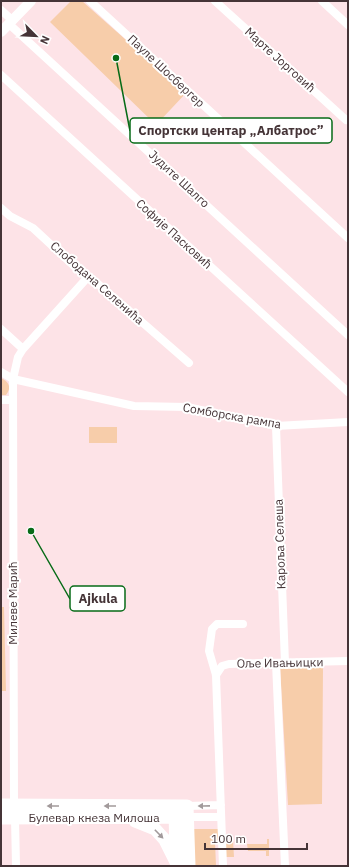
<svg xmlns="http://www.w3.org/2000/svg" width="349" height="867" font-family="'IBM Plex Sans',sans-serif">
<style>
.green{fill:#f7cdaa}
.lines{fill:none;stroke-linecap:round;stroke-linejoin:round}
.minor{stroke:#fff;stroke-width:8}
.tertiary{stroke:#fff;stroke-width:10}
.primary{stroke:#fff;stroke-width:13}
.oneway{fill:#a29a9b}
.labels{text-anchor:middle;stroke-width:4;stroke-linejoin:round;paint-order:stroke}
.street-label{font-size:12px;fill:#453437;stroke:#fff}
.leader{fill:none;stroke:#076b17;stroke-width:1.5}
.callout-dot{fill:#076b17;stroke:#fff;stroke-width:1.5}
.callout{fill:#fff;stroke:#076b17;stroke-width:1.5}
.callout-label{font-size:13px;text-anchor:middle;font-weight:bold;fill:#453437}
</style>
<rect width="100%" height="100%" fill="#fde3e7"/>
<path class="green" d="M71 1H82L186 93 156 125 50 22Z
M1 378C9 382 12 387 6 395H1Z
M89 427H117V443H89Z
M1 607H4L6 691H1Z
M280 666 323 667 322 804 288 805Z
M189 829H220V840L215 841 216 866H191Z
M267 839H269V856H266V851H248L247 844H267Z
M233 840 234 857H226L225 841Z"/>
<g class="lines">
<path class="minor" d="M90 1 348 238
M215 1 346 120
M322 1 348 25
M1 10 12 20
M9 24 348 335
M1 75 348 392
M1 208 10 216 33 228 87 278 97 283 189 363
M1 329 23 349
M1 372 13 379 134 406 187 407 276 426 348 422
M1 400H12
M276 426 285 663
M276 663 285 866
M216 675 222 666 229 664 348 661
M14 806 13 379 18 357 23 349 87 278
M187 806 221 805
M187 817H221
M15 818 16 866
M223 866 216 675 209 651 212 629 217 624H243"/>
<path class="tertiary" d="M1 32 31 1"/>
<path class="primary" d="M1 805 187 806 189 866
M175 810 176 858
M1 818 187 817
M135 821 155 829 165 840 177 864"/>
</g>
<defs><path id="oneway-solid" d="M-6-.8H1V-3.2L6.5 0L1 3.2V.8H-6Z"/></defs>
<g class="oneway">
<use href="#oneway-solid" transform="translate(53 806) rotate(-180)"/>
<use href="#oneway-solid" transform="translate(110 806) rotate(-180)"/>
<use href="#oneway-solid" transform="translate(204 806) rotate(179)"/>
<use href="#oneway-solid" transform="translate(159 834) rotate(46)"/>
</g>
<g class="labels">
<g class="street-label">
<text transform="translate(280 60) rotate(42)" y="4">Марте Јорговић</text>
<text transform="translate(166 71) rotate(43)" y="4">Пауле Шосбергер</text>
<text transform="translate(179 179) rotate(43)" y="4">Јудите Шалго</text>
<text transform="translate(174 234) rotate(42)" y="4">Софије Пасковић</text>
<text transform="translate(97 283) rotate(41)" y="4">Слободана Селенића</text>
<text transform="translate(232 416) rotate(10)" y="4">Сомборска рампа</text>
<text transform="translate(280 544) rotate(-92)" y="4">Кароља Селеша</text>
<text transform="translate(13 603) rotate(-90)" y="4">Милеве Марић</text>
<text transform="translate(280 663) rotate(-1)" y="4">Оље Ивањицки</text>
<text x="94" y="822">Булевар кнеза Милоша</text>
</g>
</g>
<path class="leader" d="M116 58L130 131M31 531L70 599"/>
<g class="callout-dot">
<circle cx="116" cy="58" r="4"/>
<circle cx="31" cy="531" r="4"/>
</g>
<g class="callout">
<rect x="130" y="118" width="202" height="25" rx="4"/>
<rect x="70" y="586" width="55" height="25" rx="4"/>
</g>
<g class="callout-label">
<text x="231" y="135">Спортски центар „Албатрос”</text>
<text x="98" y="603">Ajkula</text>
</g>
<rect width="349" height="867" fill="none" stroke="#453437" stroke-width="4"/>
<g transform="translate(36 36) rotate(114)" stroke="#ffffff" stroke-width="3" paint-order="stroke">
<path d="M0-3L7 15L0 10L-7 15Z" fill="#453437"/>
<text y="-6" font-size="11" font-weight="bold" text-anchor="middle" fill="#453437">N</text>
</g>
<path d="M205 843v6h102v-6" fill="none" stroke="#453437" stroke-width="2"/>
<text x="211" y="843" font-size="12" fill="#453437" stroke="#ffffff" stroke-width="3" paint-order="stroke">100 m</text>
</svg>
